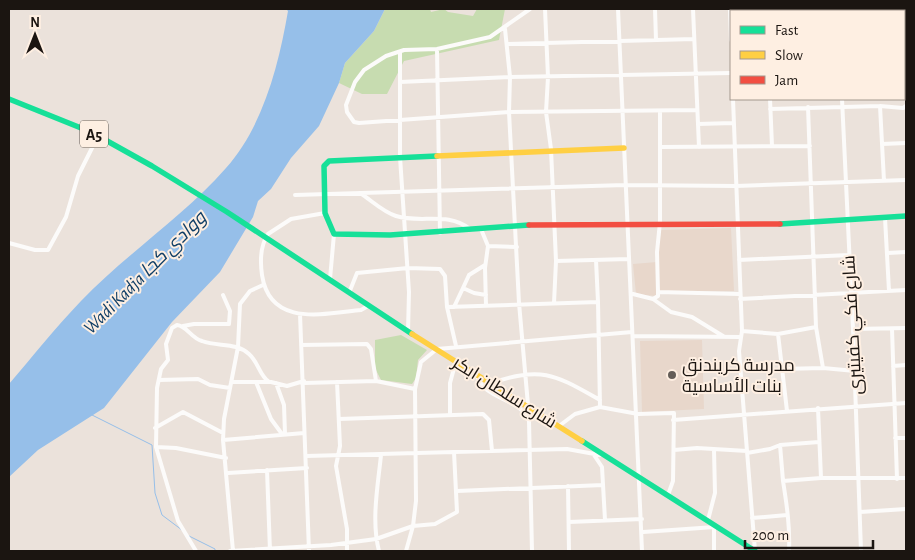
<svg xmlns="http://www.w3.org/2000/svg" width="915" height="560" font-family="'Alegreya Sans',Cairo,sans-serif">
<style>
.built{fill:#e8d7cb}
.green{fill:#c7dcb0}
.water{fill:#96bfe9}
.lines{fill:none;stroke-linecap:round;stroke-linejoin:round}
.stream{stroke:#96bfe9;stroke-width:1}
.street{stroke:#fcfbfa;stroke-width:4}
.fast{stroke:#16e098;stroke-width:5.5}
.slow{stroke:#ffcf43;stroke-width:5.5}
.jam{stroke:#f24e42;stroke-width:5.5}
.poi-dot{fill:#645d58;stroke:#feefe2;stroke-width:2}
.labels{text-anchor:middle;stroke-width:4;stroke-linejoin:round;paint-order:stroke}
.shield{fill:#feefe2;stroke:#5f5650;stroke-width:1}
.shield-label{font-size:16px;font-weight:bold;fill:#1b1511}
.street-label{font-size:18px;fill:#1b1511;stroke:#feefe2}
.poi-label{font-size:18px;fill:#1b1511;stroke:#feefe2;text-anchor:start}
.water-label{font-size:19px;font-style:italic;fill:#103e66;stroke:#feefe2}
</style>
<rect width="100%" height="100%" fill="#ebe2db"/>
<path class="built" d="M731 228 734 291H659L658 252 661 230Z
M657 262 656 296 636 294 633 264Z
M702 340 704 409 642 412 640 341Z"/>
<path class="green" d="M385 9H430L431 12 444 9 448 12 473 16 477 9H505L499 40 404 61 387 94H362L339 83 345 63 374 31Z
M401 335 427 350 418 360 416 378 412 384 381 380 375 368V340Z"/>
<path class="water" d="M286 9H385L374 31 345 63 339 83 319 126 291 158 271 189 258 201 253 217 220 272 172 322 104 408 38 450 9 477V384C33 356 56 327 81 301 126 254 183 217 226 168 263 127 279 64 288 11Z"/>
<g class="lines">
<path class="stream" d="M887 11 892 9
M92 415 152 445 155 493 162 515 182 530
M189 536 215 549V551"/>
<path class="street" d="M530 9 490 37 437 49 404 50 386 56 364 70 355 82 346 105 347 112 354 122 359 123 509 112 697 110
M545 9 548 77 546 112 551 149 556 261 554 303
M618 9 642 551
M655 9 656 40
M693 9 699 147
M730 9 731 40
M767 9V11
M802 9V11
M838 9V11
M878 9V11
M505 29 510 77 509 112 519 303 528 405
M904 34H906
M507 44 694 39
M437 49 440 233
M400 52V157L409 292 408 331
M904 69H906
M400 82 510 77 731 73
M733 99 742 331 739 351 755 551
M770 99 772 146
M842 99 853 329 861 551
M880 106 884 181
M808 107 816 327 823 368 855 371
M770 109 880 106 903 108 906 106
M698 124 733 123
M882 144 906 143
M660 147 810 146
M360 193C371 200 383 212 396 216 421 224 447 211 470 229
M295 195 625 185 736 186 906 180
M325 213 291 219 268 234C260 246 260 261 262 275 270 327 322 314 361 310L368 306
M885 218 889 291
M481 229 488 246 485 268 486 305
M9 243 35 250H48L66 217 78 176 98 136
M488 246 517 247
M888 253 906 252
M739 260 849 255
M556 261 629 259
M330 279 334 234
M463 288 469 275 485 265
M658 292 657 252 660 222V111
M349 293 357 273 408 268 440 269 445 276 447 307 456 346
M633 294 653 299 658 296V292L739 294
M653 299 671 312 692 317 723 336
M740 299 906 290
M598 302 600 407 638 414 674 413 673 481 668 495
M447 307 598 302 596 260
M454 307 463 288 474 293 486 295
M300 314 309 551
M183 326 194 324H229L230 311 223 295
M853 329 906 328
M892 329 897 479
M742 331 778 334 816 327
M778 334 787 411
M633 336 740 337
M301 345 367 344 371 349 376 381 415 389 416 501 413 526 406 551
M893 366 906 365
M782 369 823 368
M477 375C483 400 520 397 529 421L532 551
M159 380 198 379 210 385 230 388
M231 382H271L287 386 304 381
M256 382 271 419 282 434
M337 382 340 446 336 466 347 529V551
M276 383 284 405 285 434
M304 383 376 381
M492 383C542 365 557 376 600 400
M415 389 421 362 437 349 632 332
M818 408 821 478H906
M450 415V383L456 361
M339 419 483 414 489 420 492 451
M673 420 906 403
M559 426 575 414 600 407
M155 428 183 412 223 433
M895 438H906
M223 440 304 433
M780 445 783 481 821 478
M156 447 176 448 226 458
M674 450 697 448 747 451
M747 453 770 449 780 445 819 442
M594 455 602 467 605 520
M306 456 567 449 600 455
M267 470 270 551
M228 473 307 468
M783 481C787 506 790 527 789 551
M568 486 569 551
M457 491 603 485
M860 512 906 509
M752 518 787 515
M708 520 715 493 714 450
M569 522 642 519
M714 527V551
M643 532 715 527
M196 551 178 521 156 447 157 388 161 369 168 360 166 344 172 328 177 325C187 326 191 338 202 341 218 347 236 342 249 354 259 363 259 375 269 382
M230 551 331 545 376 539 413 526 435 524 457 512 454 452
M233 551 223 440 224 419 238 347 240 304 250 291 263 285
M379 551C371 521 378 485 381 455"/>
<path class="fast" d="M9 99 91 132 152 166 227 212 412 334
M437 156 329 161 324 166 325 213 334 234 390 235 529 225
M780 224 906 216
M582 441 755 551"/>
<path class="slow" d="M437 156 624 148
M412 334 582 441"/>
<path class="jam" d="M529 225 780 224"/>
</g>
<circle class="poi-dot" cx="672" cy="375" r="5"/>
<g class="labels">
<rect class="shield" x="80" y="120.5" width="28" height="27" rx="4"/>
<g class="shield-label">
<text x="94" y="140">A5</text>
</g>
<g class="street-label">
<text transform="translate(852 325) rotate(-93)" y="6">شارع فكي كفيتيرى</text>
<text transform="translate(505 392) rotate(32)" y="6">شارع سلطان ابكر</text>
</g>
<g class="poi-label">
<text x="682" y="371">مدرسة كريندنق<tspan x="682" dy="21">بنات الأساسية</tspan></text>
</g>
<g class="water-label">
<text transform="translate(144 272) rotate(-45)" y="7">Wadi Kadja ووادي كجا</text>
</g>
</g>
<rect width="915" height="560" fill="none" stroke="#1b1511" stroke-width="20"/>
<rect x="730" y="10" width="175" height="90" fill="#feefe2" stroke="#a3988e"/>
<rect x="740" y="26" width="25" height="8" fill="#16e098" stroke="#a3988e"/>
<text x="775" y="35" font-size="15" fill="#1b1511">Fast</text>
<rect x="740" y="51" width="25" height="8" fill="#ffcf43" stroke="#a3988e"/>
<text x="775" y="60" font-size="15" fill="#1b1511">Slow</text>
<rect x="740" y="76" width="25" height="8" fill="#f24e42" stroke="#a3988e"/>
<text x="775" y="85" font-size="15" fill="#1b1511">Jam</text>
<g transform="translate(35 35)" stroke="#feefe2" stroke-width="4" paint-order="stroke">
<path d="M0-4L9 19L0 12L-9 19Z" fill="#1b1511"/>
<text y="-8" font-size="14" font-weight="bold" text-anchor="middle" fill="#1b1511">N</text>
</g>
<path d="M745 540v8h128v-8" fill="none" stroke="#1b1511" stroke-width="2.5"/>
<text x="752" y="540" font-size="15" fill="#1b1511" stroke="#feefe2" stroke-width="4" paint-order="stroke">200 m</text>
</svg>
